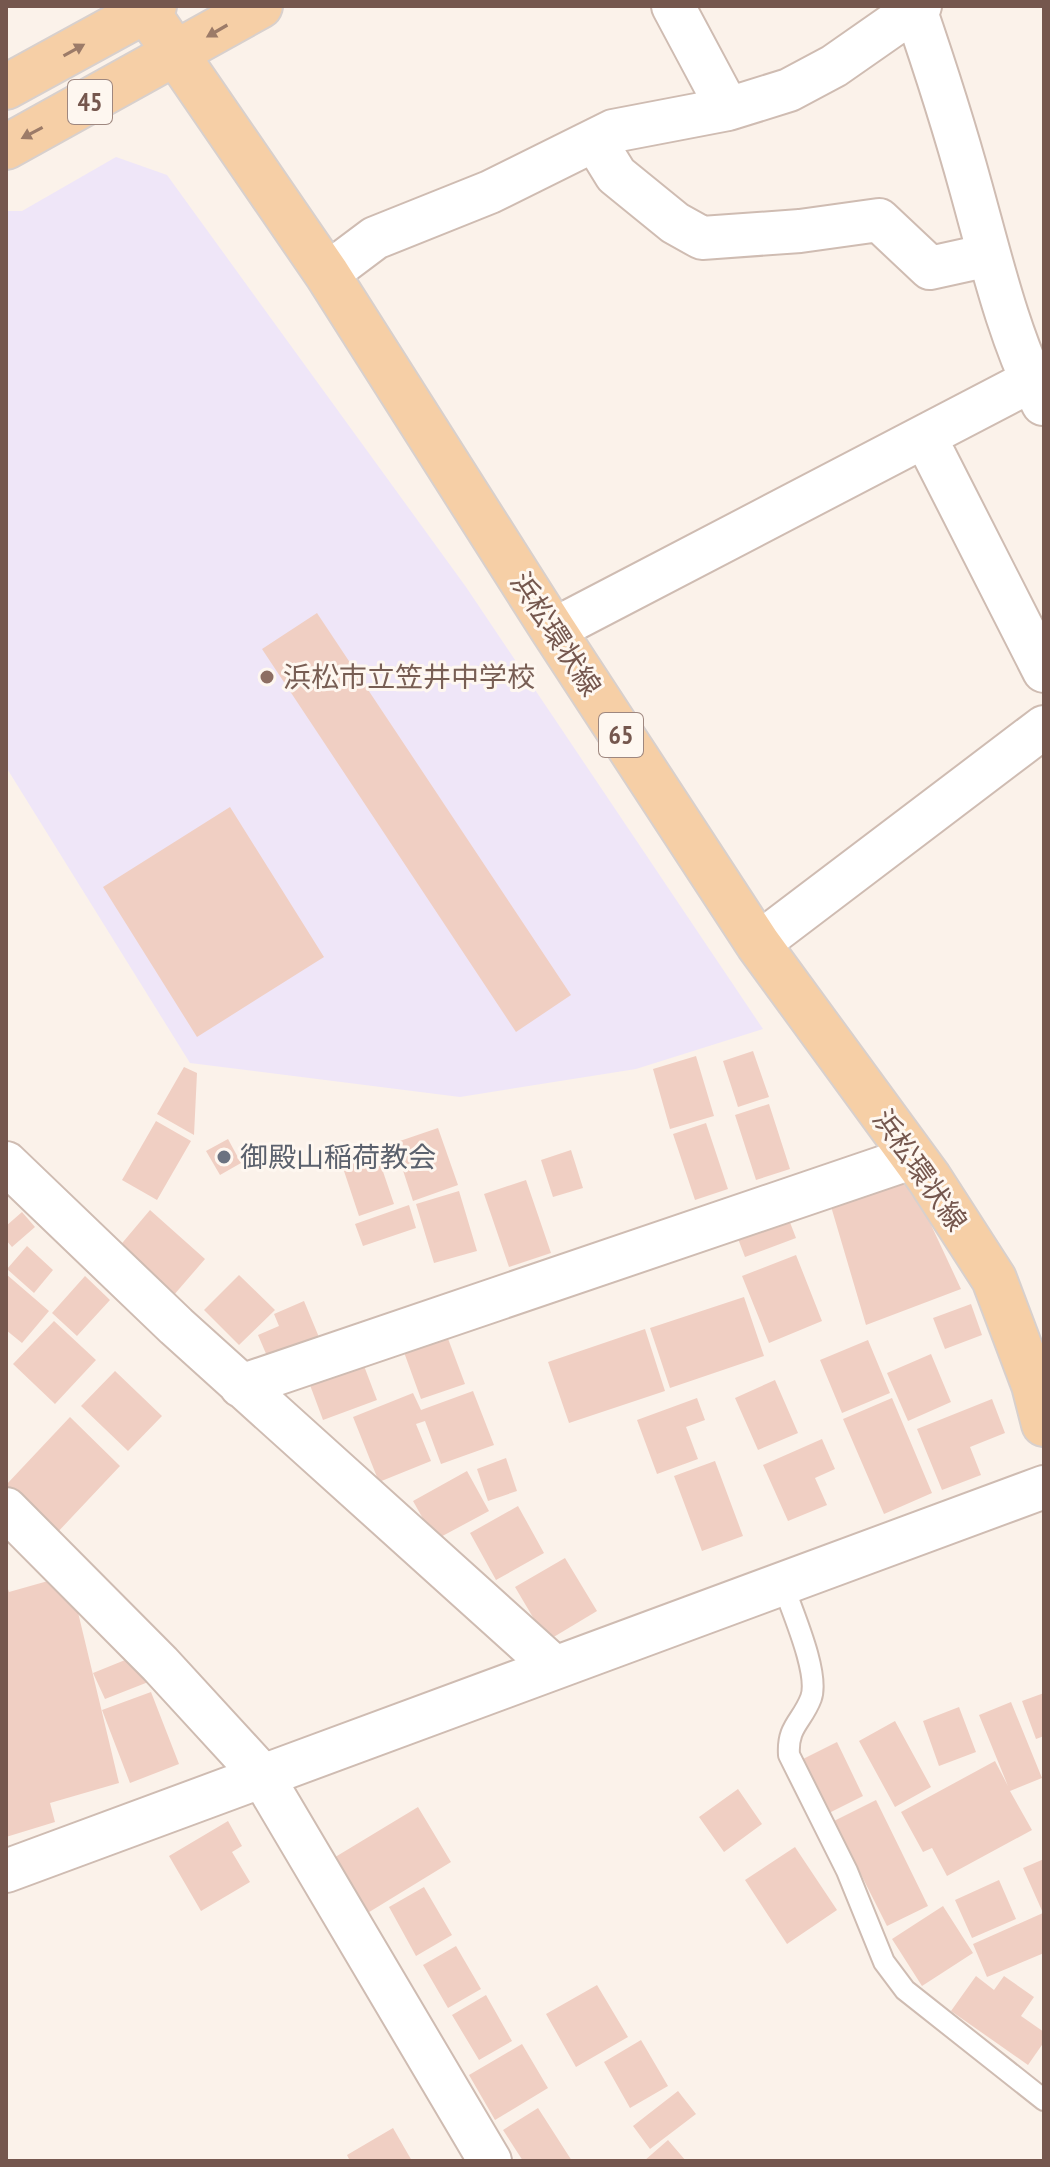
<svg xmlns="http://www.w3.org/2000/svg" width="1050" height="2167" font-family="'PT Sans Narrow','Noto Sans JP',sans-serif">
<style>
.education{fill:#efe6f8}
.building{fill:#f0cfc3}
.lines{fill:none;stroke-linecap:round;stroke-linejoin:round}
.service-casing{stroke:#cfbcb2;stroke-width:24}
.minor-casing{stroke:#cfbcb2;stroke-width:46}
.primary-casing{stroke:#d8d0cd;stroke-width:48}
.service{stroke:#fff;stroke-width:20}
.minor{stroke:#fff;stroke-width:42}
.primary{stroke:#f6cfa6;stroke-width:44}
.oneway{fill:#9c7b68}
.education-dot{fill:#8d6e63;stroke:#fef7f0;stroke-width:3}
.worship-dot{fill:#6b7280;stroke:#fef7f0;stroke-width:3}
.labels{text-anchor:middle;stroke-width:6;stroke-linejoin:round;paint-order:stroke}
.shield{fill:#fef7f0;stroke:#9e877f;stroke-width:2}
.shield-label{font-size:26px;font-weight:bold;fill:#75574e}
.street-label{font-size:28px;fill:#75574e;stroke:#fef7f0}
.education-label{font-size:28px;fill:#785e54;stroke:#fef7f0;text-anchor:start}
.worship-label{font-size:28px;fill:#5b616d;stroke:#fef7f0;text-anchor:start}
</style>
<rect width="100%" height="100%" fill="#fbf2ea"/>
<path class="education" d="M116 157 167 175 466 587 763 1029 636 1069 460 1097 190 1063 6 767V211H22Z"/>
<path class="building" d="M317 613 571 995 516 1032 262 649Z
M230 807 324 957 197 1037 103 887Z
M753 1051 769 1097 738 1107 723 1061Z
M696 1056 714 1116 670 1129 653 1069Z
M184 1067 197 1073 194 1135 157 1114Z
M769 1104 790 1169 756 1180 735 1115Z
M156 1121 191 1141 157 1200 122 1180Z
M706 1123 728 1189 695 1200 673 1134Z
M438 1128 458 1185 413 1201 394 1143Z
M228 1139 241 1163 220 1175 206 1151Z
M375 1148 394 1204 359 1216 340 1159Z
M571 1150 583 1188 553 1197 541 1160Z
M526 1180 551 1253 509 1267 484 1194Z
M899 1180 911 1182 961 1289 866 1325 830 1203Z
M459 1191 477 1251 434 1263 416 1204Z
M409 1205 416 1228 363 1246 355 1224Z
M150 1210 205 1259 173 1296 118 1248Z
M22 1212 35 1227 12 1247 6 1240V1226Z
M786 1212 796 1238 745 1257 735 1231Z
M27 1246 53 1270 34 1293 7 1269Z
M796 1255 822 1321 769 1343 742 1276Z
M6 1274 49 1311 22 1343 6 1330Z
M239 1275 275 1310 239 1345 204 1310Z
M85 1276 110 1300 77 1336 52 1313Z
M744 1297 764 1356 670 1388 650 1328Z
M304 1301 321 1342 270 1363 258 1335 279 1326 274 1314Z
M971 1304 982 1335 945 1349 933 1318Z
M54 1321 96 1360 55 1404 13 1364Z
M444 1328 465 1384 421 1399 401 1344Z
M645 1329 665 1391 569 1423 548 1362Z
M868 1340 890 1393 842 1413 820 1360Z
M931 1354 951 1402 908 1421 887 1373Z
M361 1358 377 1400 323 1420 307 1377Z
M115 1371 162 1416 128 1451 81 1406Z
M775 1380 798 1433 758 1450 735 1398Z
M473 1391 494 1445 441 1464 425 1421 416 1424 431 1461 379 1482 353 1417 413 1393 421 1410Z
M697 1398 705 1420 686 1427 698 1459 657 1474 637 1420Z
M892 1398 932 1493 884 1514 843 1419Z
M992 1399 1005 1433 970 1447 981 1475 942 1490 917 1429Z
M70 1417 120 1466 55 1535 6 1485Z
M822 1439 835 1469 815 1478 827 1505 788 1521 763 1465Z
M506 1458 517 1491 488 1501 477 1469Z
M715 1461 743 1536 702 1551 674 1476Z
M467 1471 489 1511 435 1540 413 1501Z
M518 1506 544 1553 496 1580 470 1533Z
M565 1558 597 1611 547 1641 515 1587Z
M55 1579 76 1604 119 1783 50 1803 55 1822 6 1837V1583L9 1592Z
M135 1656 156 1679 105 1699 93 1673Z
M151 1692 179 1764 130 1783 102 1710Z
M1044 1693V1736L1036 1739 1022 1701Z
M1011 1702 1042 1778 1010 1791 1032 1830 947 1876 932 1848 923 1852 901 1812 995 1761 1008 1786 979 1715Z
M959 1707 976 1752 939 1766 923 1721Z
M895 1721 931 1787 895 1807 859 1741Z
M837 1742 863 1796 829 1813 803 1759Z
M738 1789 762 1824 724 1852 699 1817Z
M876 1800 928 1906 887 1926 834 1821Z
M418 1807 451 1862 366 1914 332 1859Z
M228 1821 242 1846 232 1852 250 1882 201 1911 169 1856Z
M795 1847 837 1910 787 1944 745 1880Z
M1044 1859V1953L987 1977 973 1944 1043 1913 1023 1868Z
M999 1880 1016 1919 972 1938 955 1900Z
M424 1887 452 1935 416 1956 389 1907Z
M943 1906 973 1953 922 1986 892 1939Z
M456 1946 481 1989 448 2008 423 1965Z
M976 1976 994 1990 1004 1976 1034 1997 1021 2016 1044 2032V2042L1028 2065 951 2011Z
M597 1985 628 2037 576 2067 546 2014Z
M486 1995 512 2041 479 2060 452 2015Z
M641 2040 668 2086 630 2108 604 2062Z
M522 2044 548 2088 495 2120 469 2075Z
M678 2091 696 2114 650 2149 633 2126Z
M538 2108 572 2161H523L503 2130Z
M393 2128 412 2161H350L347 2155Z
M668 2140 686 2161H644Z"/>
<g class="lines">
<defs>
<path id="service" d="M782 1582C791 1609 820 1673 811 1698 802 1722 787 1726 789 1755L847 1871 884 1962 905 1990 1044 2100"/>
<path id="minor" d="M673 6 728 109
M914 6C935 67 954 126 971 188 991 260 1009 338 1043 404
M595 141 616 175 675 223 702 238 800 231 879 220 930 268 989 255
M327 274 375 238 490 192 613 131 728 109 789 90 834 66 920 6
M925 437 1044 671
M553 630 1044 374
M758 944 1044 727
M6 1163 176 1326 554 1667
M241 1386 914 1157
M6 1509 160 1664 261 1774 490 2161
M6 1871 1044 1487"/>
<path id="primary" d="M143 6 327 274 553 630 758 944 929 1178 994 1279 1034 1385 1044 1424
M6 87 154 6
M6 147 260 6"/>
</defs>
<use href="#service" class="service-casing"/>
<use href="#minor" class="minor-casing"/>
<use href="#primary" class="primary-casing"/>
<use href="#service" class="service"/>
<use href="#minor" class="minor"/>
<use href="#primary" class="primary"/>
</g>
<defs><path id="oneway-solid" d="M-6-.8H1V-3.2L6.5 0L1 3.2V.8H-6Z" transform="scale(2)"/></defs>
<g class="oneway">
<use href="#oneway-solid" transform="translate(217 31) rotate(150)"/>
<use href="#oneway-solid" transform="translate(74 50) rotate(-29)"/>
<use href="#oneway-solid" transform="translate(32 133) rotate(152)"/>
</g>
<circle class="education-dot" cx="267" cy="677" r="8"/>
<circle class="worship-dot" cx="224" cy="1157" r="8"/>
<g class="labels">
<g class="shield">
<rect x="68" y="80" width="44" height="44" rx="6"/>
<rect x="599" y="713" width="44" height="44" rx="6"/>
</g>
<g class="shield-label">
<text x="90" y="111">45</text>
<text x="621" y="744">65</text>
</g>
<g class="street-label">
<text transform="translate(556 634) rotate(57)" y="10">浜松環状線</text>
<text transform="translate(920 1170) rotate(55)" y="10">浜松環状線</text>
</g>
<g class="education-label">
<text x="283" y="687">浜松市立笠井中学校</text>
</g>
<g class="worship-label">
<text x="240" y="1167">御殿山稲荷教会</text>
</g>
</g>
<rect width="1050" height="2167" fill="none" stroke="#75574e" stroke-width="16"/>
</svg>
